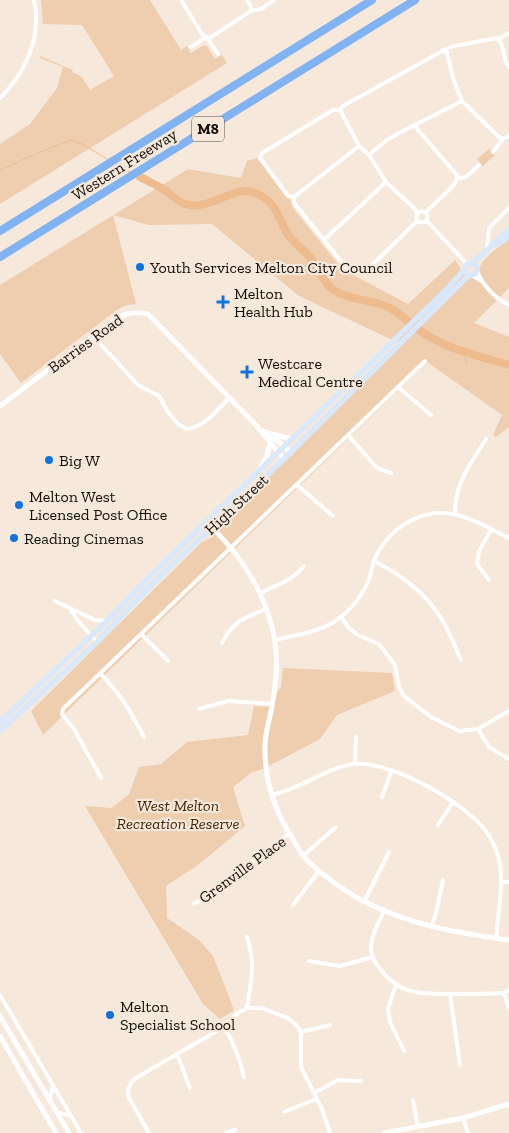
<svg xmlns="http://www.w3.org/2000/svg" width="509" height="1133" font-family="'Zilla Slab',serif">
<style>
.green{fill:#efcdaf}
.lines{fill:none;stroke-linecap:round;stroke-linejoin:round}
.stream{stroke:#edbb8e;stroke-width:1}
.river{stroke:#edbb8e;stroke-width:8}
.minor{stroke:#fff;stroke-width:4}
.tertiary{stroke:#fff;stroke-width:5}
.secondary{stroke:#d9e8fb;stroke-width:5.5}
.motorway{stroke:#81b2f1;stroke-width:8}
.poi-dot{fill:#1074dc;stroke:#f6e8db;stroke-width:2}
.labels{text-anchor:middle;stroke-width:4.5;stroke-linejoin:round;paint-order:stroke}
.shield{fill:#f6e8db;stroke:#564f49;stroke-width:1}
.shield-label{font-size:15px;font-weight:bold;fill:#120e0a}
.street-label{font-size:16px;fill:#120e0a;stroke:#f6e8db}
.poi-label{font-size:16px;fill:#120e0a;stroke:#f6e8db;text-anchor:start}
.park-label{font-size:16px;font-style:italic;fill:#452500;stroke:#f6e8db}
</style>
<rect width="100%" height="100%" fill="#f6e8db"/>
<path class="green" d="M41 0H150L181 50 187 46 191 53 204 45 207 46 215 59 222 55 227 63 0 204V144L30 124 57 88 63 67 40 58V56L73 70 72 72 81 76 90 90 114 76 82 25 43 24Z
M489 149 495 155 483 166 477 159Z
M257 158 286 195 289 197 293 208 342 269 408 304 455 260 467 279C479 276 477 271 482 263 488 254 501 246 509 238V288L474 323 509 337V427L496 437 493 435 502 415 427 362 43 735 31 711 202 542C223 533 216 531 228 514L401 344 299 296 212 224 149 225 113 215 136 304 127 305 118 309 21 383 0 354V285L188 169 241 178 247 161Z
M283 668 392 673 395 691 337 715 320 739 265 768 251 773 233 787 245 826 198 865 166 886 167 918 199 940 213 956 234 1010 220 1019 203 1004 85 806 112 808 129 794 139 767 161 764 187 742 248 735 254 706 268 707 281 687Z"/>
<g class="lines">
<path class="stream" d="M116 164 130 172
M0 170 38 153 71 140 82 144 107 159
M463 351 467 363"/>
<path class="river" d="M139 176C147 181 155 184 163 189 170 193 176 201 185 204 209 212 234 184 255 193 278 202 277 218 289 236 294 243 302 248 308 255 316 264 323 282 332 289 352 303 378 298 397 312
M400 315 409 322
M418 329C444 349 479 356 509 365"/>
<path class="minor" d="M181 0 202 34 208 39 218 54
M247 0 251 7V11
M208 39 251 11 261 9 274 0
M499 39 509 33
M191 47 205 38
M446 49 453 78 462 101 500 138 503 139 509 136
M0 98C5 94 9 88 13 83 31 59 41 29 34 0
M340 110H333L262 153 260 158 288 196 294 197 359 146
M340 110 343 106 446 49 454 46 497 38C506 46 502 59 509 67
M340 110 359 146 369 155 386 182 414 208 418 214
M416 125 418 130 456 174 458 178
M493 152 503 139
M369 155 387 140 399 133 462 101
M458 178 466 177 479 165
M294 197V203L345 266 360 272 367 270 418 220
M416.5 217a5.5 5.5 0 1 1 11 0a5.5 5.5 0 1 1-11 0Z
M426 212 453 186 458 178
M426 220 467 264
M324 240 386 182
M487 251 489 228 509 208
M477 271C482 285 496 299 509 305
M472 275 481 281
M93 336 138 385 159 396 168 412 178 424 187 429C205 427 217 410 229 398
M398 387 431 415
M348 435 377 468 391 473
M297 485 333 516
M455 514C455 482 470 465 486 439
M374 561C400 574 425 593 441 618 449 631 455 646 461 660
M489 580 477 564 479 551 491 530
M260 593C277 585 293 580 304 566
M55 601 95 620 107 621
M71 610 78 621 97 642
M341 617 349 628 358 635 379 644 395 665 399 687 404 696 431 717 459 731 478 729 509 711
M141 634 168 661
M274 640C296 635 324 632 342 616 355 605 365 592 370 576 372 571 372 566 374 561 387 529 422 506 457 515 475 519 492 530 509 538
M222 643C232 622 245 617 266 609
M100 673C121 695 130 710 144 737
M199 709 228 701 273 704
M478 729 489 747 509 759
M355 764 356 737
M101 778 74 729 62 714 63 709 425 361
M272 795C279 793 286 791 293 788 313 780 332 767 353 764 390 760 464 802 486 831 491 838 495 847 498 855 505 878 498 914 496 938
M382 797 392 770
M438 825 453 802
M303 856 336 827
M501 882H509
M364 902 389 852
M194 904 228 880 273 845 289 834
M293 905 319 871
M384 911C379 922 371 935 371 948 371 955 375 963 380 969 400 996 424 994 453 994 470 994 487 994 504 993L509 990
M431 927 436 913 443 880
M247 937C256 964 251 980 247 1008
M309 961 340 966 373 957
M396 984 388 1009 390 1022 404 1051
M504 993 509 1008
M450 994 460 1065
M0 995 81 1133
M224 1027C234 1043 240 1058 244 1077
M301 1032 330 1025
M177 1054 190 1088
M314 1093 338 1080 361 1081
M50 1099 53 1085
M413 1100 418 1127
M56 1112 71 1116
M284 1112 316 1099
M463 1118 468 1133
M149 1133 128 1096C127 1089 130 1085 134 1079L224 1027 238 1013 247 1008H262L288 1018 296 1025 301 1032V1067L322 1109 330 1133
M226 1133 235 1130"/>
<path class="tertiary" d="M0 406 113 321C125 313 133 311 148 314L255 424 284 459
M263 431 284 446 290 453
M268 433 291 439
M261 467 267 456 270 443
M206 522C249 561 281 617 276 676 275 686 274 696 272 706 270 718 266 730 265 743 264 776 273 808 291 836 295 843 299 850 303 856 310 864 320 872 328 878 379 919 446 932 509 940
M0 1016 69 1133
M0 1036 56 1133
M384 1133 463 1118 509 1104"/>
<path class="secondary" d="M499 244 509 235
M465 269a6 6 0 1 1 12 0a6 6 0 1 1-12 0Z
M471 263 483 254 509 229
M0 722 107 621 149 577 447 289 465 269
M0 731 97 642 154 582 284 459 469 275"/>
<path class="motorway" d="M0 231 372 0
M0 257 415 0"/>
</g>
<g class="poi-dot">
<circle cx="140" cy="267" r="5"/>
<path d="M220.5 294.5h5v5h5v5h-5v5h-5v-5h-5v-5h5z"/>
<path d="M244.5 364.5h5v5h5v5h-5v5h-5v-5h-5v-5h5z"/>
<circle cx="49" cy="460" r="5"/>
<circle cx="19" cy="505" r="5"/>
<circle cx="14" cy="538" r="5"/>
<circle cx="110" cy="1015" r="5"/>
</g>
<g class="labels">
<rect class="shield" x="192" y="116.5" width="32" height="25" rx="4"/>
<g class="shield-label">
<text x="208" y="134">M8</text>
</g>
<g class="street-label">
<text transform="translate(124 164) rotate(-32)" y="6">Western Freeway</text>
<text transform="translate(85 343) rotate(-36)" y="6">Barries Road</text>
<text transform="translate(236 504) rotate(-43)" y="6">High Street</text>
<text transform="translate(242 869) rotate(-36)" y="6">Grenville Place</text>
</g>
<g class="poi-label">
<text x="150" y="273">Youth Services Melton City Council</text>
<text x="234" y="299">Melton<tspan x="234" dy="18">Health Hub</tspan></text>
<text x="258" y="369">Westcare<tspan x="258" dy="18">Medical Centre</tspan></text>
<text x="59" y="466">Big W</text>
<text x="29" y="502">Melton West<tspan x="29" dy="18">Licensed Post Office</tspan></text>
<text x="24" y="544">Reading Cinemas</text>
<text x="120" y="1012">Melton<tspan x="120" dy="18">Specialist School</tspan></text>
</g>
<g class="park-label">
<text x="178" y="811">West Melton<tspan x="178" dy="18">Recreation Reserve</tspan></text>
</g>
</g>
</svg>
